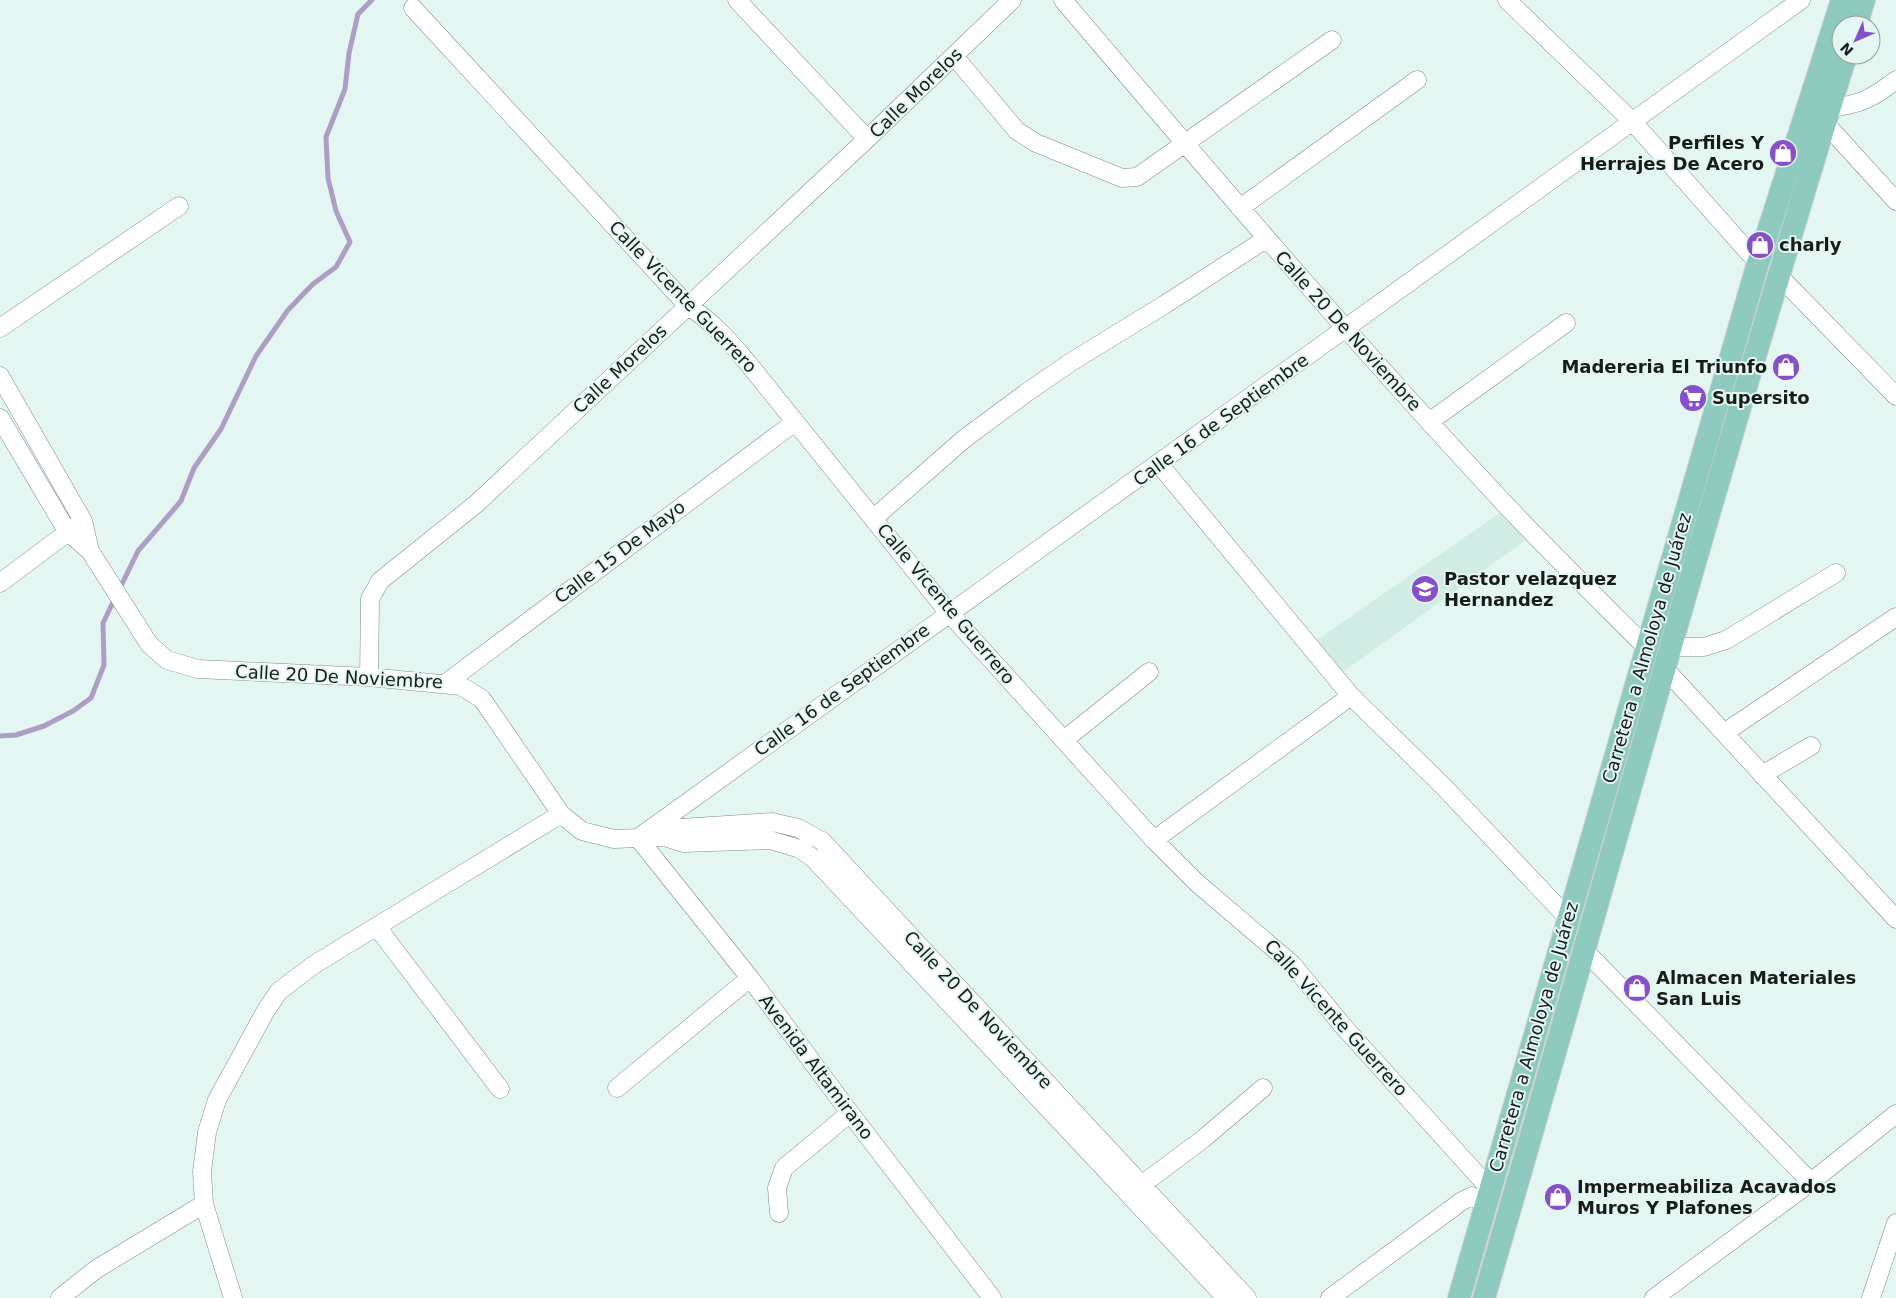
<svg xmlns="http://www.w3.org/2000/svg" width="1896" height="1298" font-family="'DejaVu Sans',sans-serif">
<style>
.built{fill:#d1ece5}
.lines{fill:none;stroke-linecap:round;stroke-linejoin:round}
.stream{stroke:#ac9ec5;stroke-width:5}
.minor-casing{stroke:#7c8c88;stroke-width:19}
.major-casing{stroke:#d0d2d1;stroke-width:24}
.minor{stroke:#fff;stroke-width:18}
.major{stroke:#8fcabf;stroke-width:22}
.labels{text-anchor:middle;stroke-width:4;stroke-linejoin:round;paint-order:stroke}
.street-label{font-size:18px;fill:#151c1a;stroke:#e4f6f1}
.poi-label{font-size:18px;font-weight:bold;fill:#151c1a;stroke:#e4f6f1;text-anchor:start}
</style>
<rect width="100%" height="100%" fill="#e4f6f1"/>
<path class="built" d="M1504 510 1530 537 1343 672 1317 640Z"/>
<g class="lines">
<path class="stream" d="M119 590 138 551 181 501 194 468 221 429 256 356 288 310 313 284 336 267 350 242 336 211 328 178 326 137 345 89 349 53 358 14 372 0
M0 736 16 735 44 726 73 711 91 698 104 665 103 623 115 598"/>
<defs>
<path id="minor" d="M737 0 867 139
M1063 0C1207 170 1351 339 1503 502 1550 552 1599 600 1648 649
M1507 0 1633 122 1758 263
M413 8 688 306C713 322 728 340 747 362L949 613 1154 840 1197 883 1292 964 1343 1026 1490 1189
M954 56 1017 131 1036 143 1122 178 1137 177 1332 40
M1830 108C1859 105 1873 98 1896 80
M1825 123 1896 201
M1240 208 1417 80
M1780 277 1896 396
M0 328 179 206
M0 376 83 521 90 551
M0 418 67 531 90 551 149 644 167 660 198 669 369 677 461 686 482 699 561 814 582 831 614 839 665 837 683 843 770 840 800 849 813 858 1226 1298
M1429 422 1566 323
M1159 464 1351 696 1443 786 1568 918
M874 518 964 439 1026 393 1071 362 1164 305 1266 239
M0 583 76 526
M1671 647H1704L1726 640 1836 573
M1665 669 1896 919
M369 677 370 599 380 581 476 504 867 139 1012 0
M446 683 795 422
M1724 733 1896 617
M1064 740 1149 672
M1762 775 1811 746
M665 837 681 828 772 822 798 828 822 841 1247 1298
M1154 840 1351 696
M377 927 500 1089
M1585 951 1811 1182
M617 1088 750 978
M1132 1192 1203 1139 1263 1088
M779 1213 777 1188 784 1168 850 1113
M60 1298 95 1270 204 1204
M233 1298 204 1204 202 1172 207 1132 217 1100 265 1012 279 991 315 964 561 814
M992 1298 850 1113 750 978 638 838 1801 0
M1330 1298 1462 1201 1472 1196 1486 1205
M1654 1298 1811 1182 1896 1114
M1871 1298 1896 1223"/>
<path id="major" d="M1856 25 1864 0
M1459 1298 1758 263 1842 0
M1484 1298C1605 884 1718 467 1846 55"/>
</defs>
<use href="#minor" class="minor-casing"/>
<use href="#major" class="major-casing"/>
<use href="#minor" class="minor"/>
<use href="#major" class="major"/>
</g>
<defs>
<symbol id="shop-disc" viewBox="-11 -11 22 22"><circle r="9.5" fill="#8651c8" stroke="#e4f6f1"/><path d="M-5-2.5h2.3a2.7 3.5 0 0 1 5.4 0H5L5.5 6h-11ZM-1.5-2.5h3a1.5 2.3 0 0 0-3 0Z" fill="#fff"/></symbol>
<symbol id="supermarket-disc" viewBox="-11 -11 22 22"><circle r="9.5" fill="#8651c8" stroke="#e4f6f1"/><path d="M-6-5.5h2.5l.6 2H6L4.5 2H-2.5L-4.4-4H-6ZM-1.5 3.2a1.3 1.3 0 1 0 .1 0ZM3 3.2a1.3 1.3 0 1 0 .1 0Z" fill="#fff"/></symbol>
<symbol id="school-disc" viewBox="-11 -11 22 22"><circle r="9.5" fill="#8651c8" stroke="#e4f6f1"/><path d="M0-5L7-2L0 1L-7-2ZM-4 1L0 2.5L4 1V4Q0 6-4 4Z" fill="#fff"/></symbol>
</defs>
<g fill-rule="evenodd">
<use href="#shop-disc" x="1767" y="137" width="32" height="32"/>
<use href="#shop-disc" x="1744" y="229" width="32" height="32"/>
<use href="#shop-disc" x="1770" y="351" width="32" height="32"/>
<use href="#supermarket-disc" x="1677" y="382" width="32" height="32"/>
<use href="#school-disc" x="1409" y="573" width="32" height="32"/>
<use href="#shop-disc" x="1621" y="972" width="32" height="32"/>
<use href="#shop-disc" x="1542" y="1181" width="32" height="32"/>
</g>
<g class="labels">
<g class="street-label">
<text transform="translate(916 93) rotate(-44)" y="6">Calle Morelos</text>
<text transform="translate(683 297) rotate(46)" y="6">Calle Vicente Guerrero</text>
<text transform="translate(1348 331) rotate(48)" y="6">Calle 20 De Noviembre</text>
<text transform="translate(620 369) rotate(-43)" y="6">Calle Morelos</text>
<text transform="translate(1221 420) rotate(-36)" y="6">Calle 16 de Septiembre</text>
<text transform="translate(620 552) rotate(-37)" y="6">Calle 15 De Mayo</text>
<text transform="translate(946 604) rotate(50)" y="6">Calle Vicente Guerrero</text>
<text transform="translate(1647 648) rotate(-74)" y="6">Carretera a Almoloya de Juárez</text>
<text transform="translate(339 677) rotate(3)" y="6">Calle 20 De Noviembre</text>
<text transform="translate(842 690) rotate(-36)" y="6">Calle 16 de Septiembre</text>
<text transform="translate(978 1010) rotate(47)" y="6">Calle 20 De Noviembre</text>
<text transform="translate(1336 1018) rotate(48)" y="6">Calle Vicente Guerrero</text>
<text transform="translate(1534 1037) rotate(-74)" y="6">Carretera a Almoloya de Juárez</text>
<text transform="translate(816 1067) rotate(53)" y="6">Avenida Altamirano</text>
</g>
<g class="poi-label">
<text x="1764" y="149" text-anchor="end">Perfiles Y<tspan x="1764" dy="21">Herrajes De Acero</tspan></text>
<text x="1779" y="251">charly</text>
<text x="1767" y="373" text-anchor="end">Madereria El Triunfo</text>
<text x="1712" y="404">Supersito</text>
<text x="1444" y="585">Pastor velazquez<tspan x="1444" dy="21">Hernandez</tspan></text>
<text x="1656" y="984">Almacen Materiales<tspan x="1656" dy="21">San Luis</tspan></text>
<text x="1577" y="1193">Impermeabiliza Acavados<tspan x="1577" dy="21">Muros Y Plafones</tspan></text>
</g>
</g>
<g transform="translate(1856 40) rotate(225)"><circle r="24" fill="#e4f6f1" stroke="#919f9b"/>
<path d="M0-4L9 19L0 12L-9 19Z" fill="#8651c8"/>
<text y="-8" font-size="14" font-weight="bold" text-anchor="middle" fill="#151c1a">N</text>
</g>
</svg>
